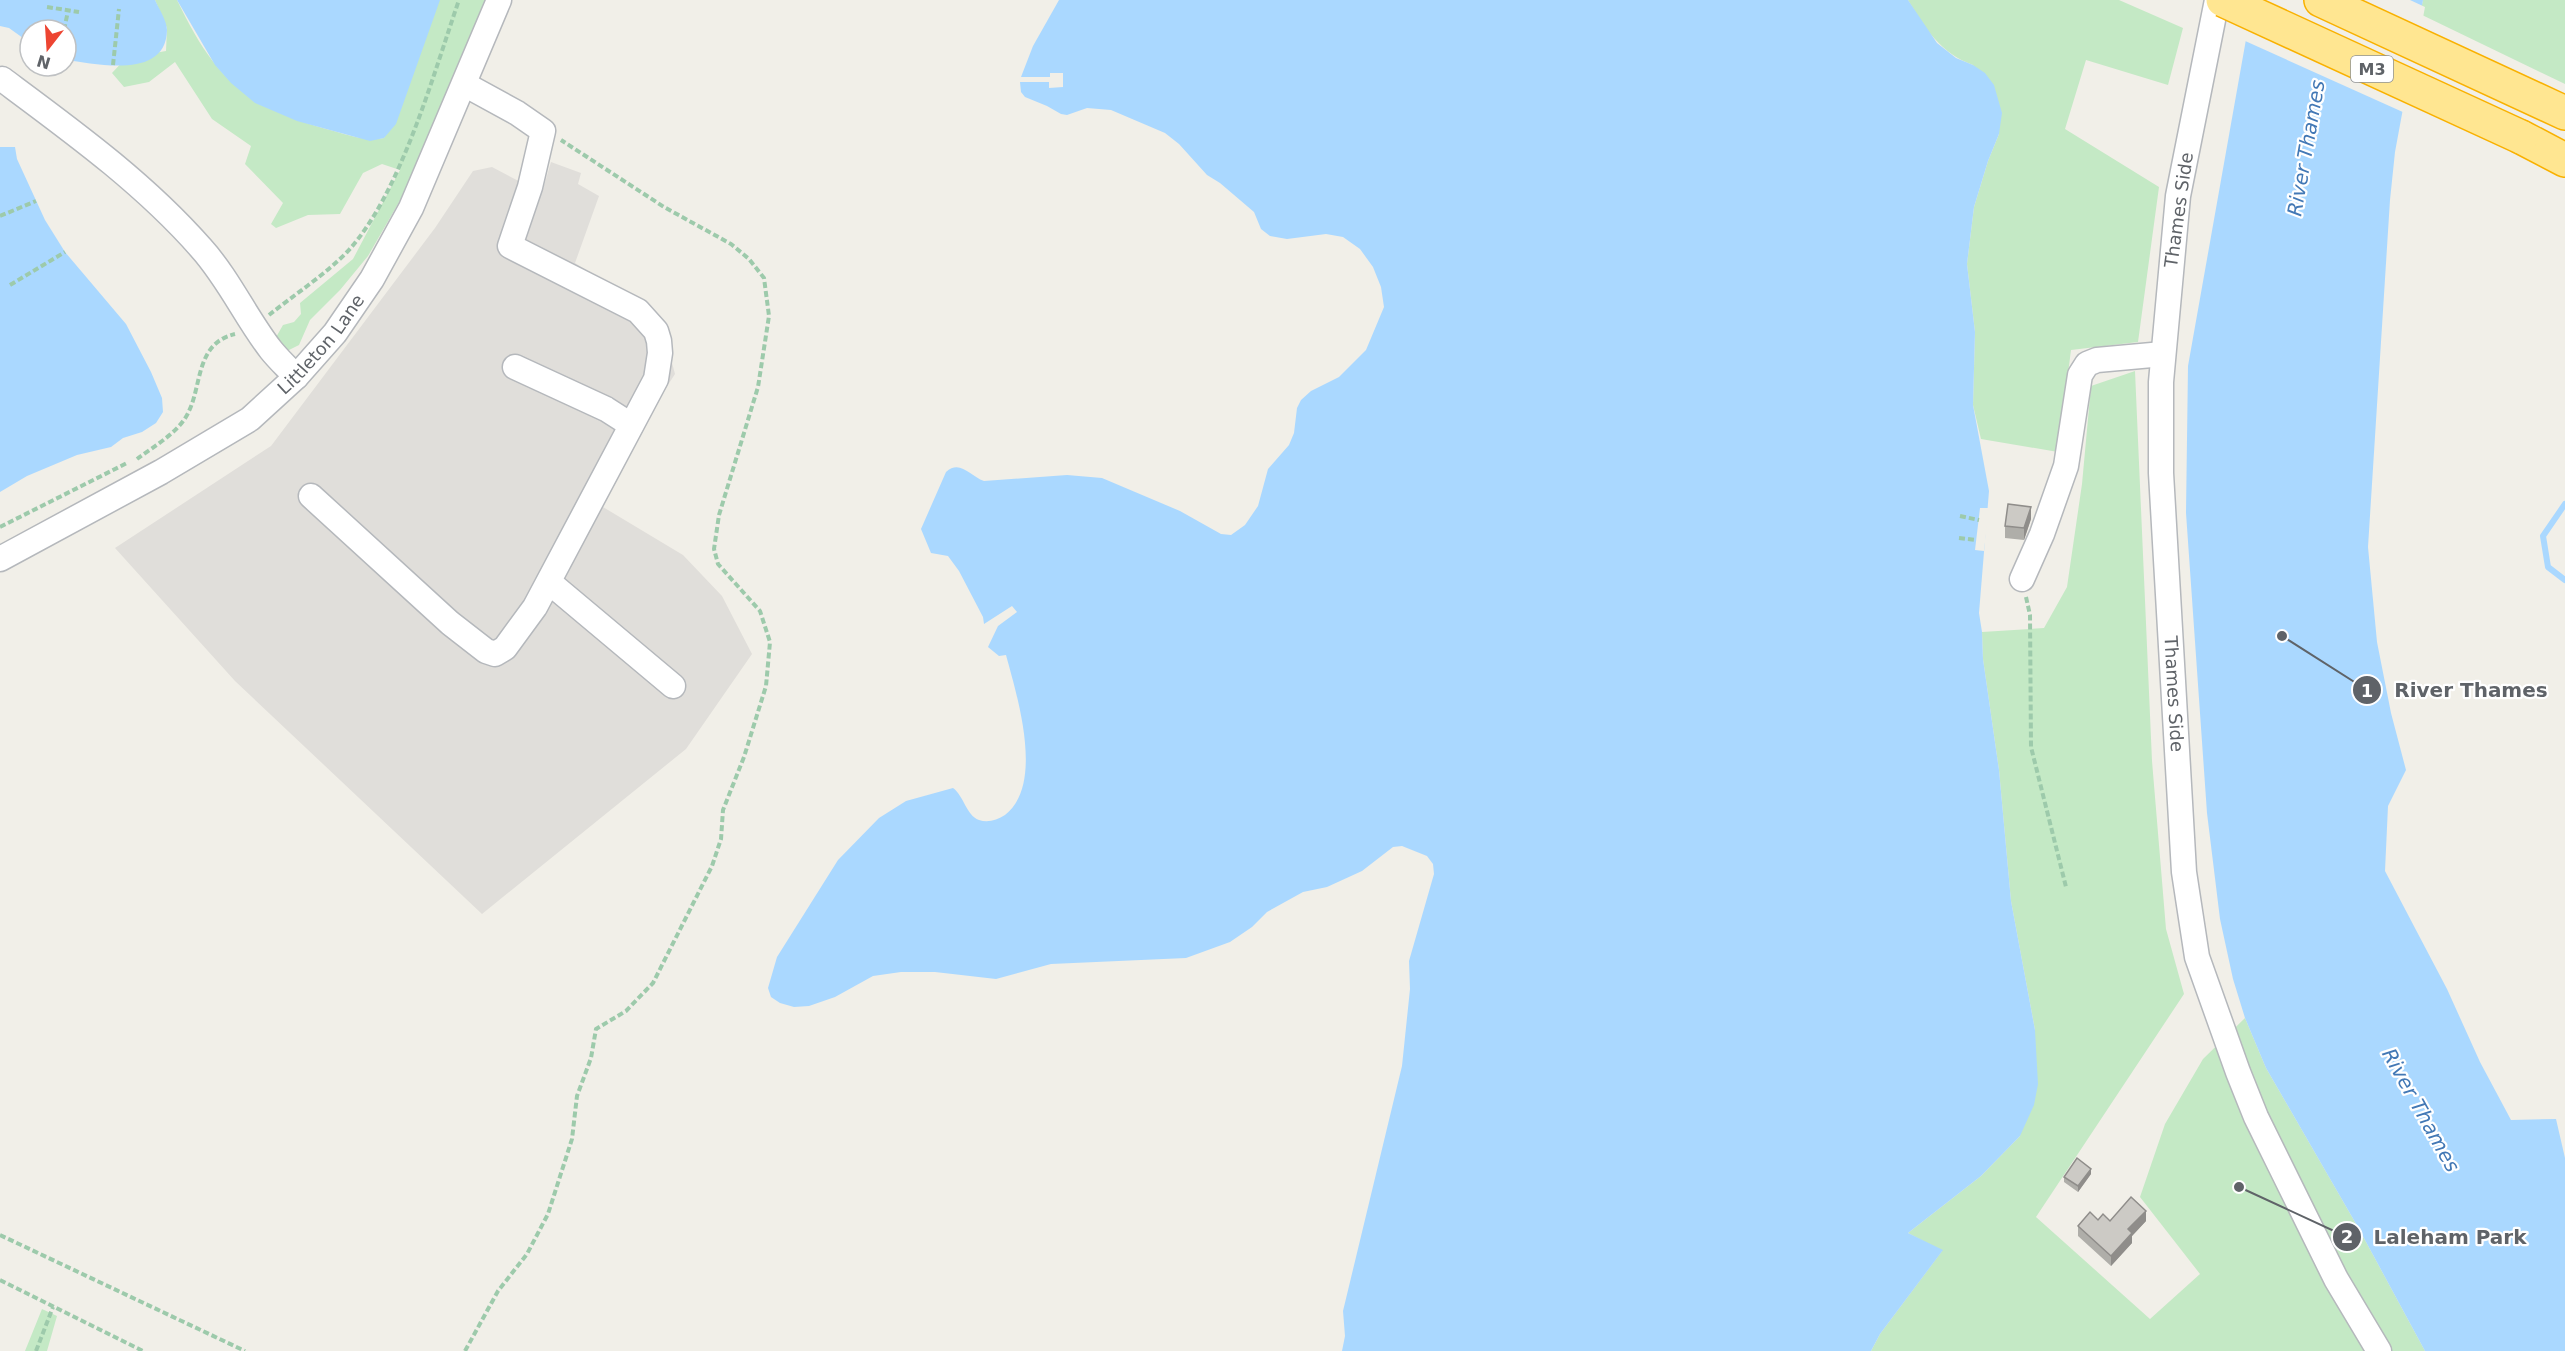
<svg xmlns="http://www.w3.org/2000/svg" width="2565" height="1351" font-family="'DejaVu Sans',sans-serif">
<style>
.industrial{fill:#e0deda}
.green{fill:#c4e9c5}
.water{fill:#aad8ff}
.pier{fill:#f1efe8}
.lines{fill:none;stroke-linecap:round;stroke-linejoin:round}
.stream{stroke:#aad8ff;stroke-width:6}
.minor-casing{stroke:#b5b8bc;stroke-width:27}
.highway-casing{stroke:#f9b100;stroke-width:36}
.path{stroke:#9dcaab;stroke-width:4;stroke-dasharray:6 3;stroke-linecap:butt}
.minor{stroke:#fff;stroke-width:24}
.highway{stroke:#ffe691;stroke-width:33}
.highway-bridge-casing{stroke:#f9b100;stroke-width:36;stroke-linecap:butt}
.highway-bridge{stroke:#ffe691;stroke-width:33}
.wall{fill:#afaea9}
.shaded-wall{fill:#8f8d8a}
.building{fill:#cccac5;stroke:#8f8d8a;stroke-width:1.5}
.labels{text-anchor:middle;stroke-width:4.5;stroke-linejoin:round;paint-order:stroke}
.shield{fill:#fff;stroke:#8f9295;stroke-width:1.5}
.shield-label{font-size:16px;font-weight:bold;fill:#5f6368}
.street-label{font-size:18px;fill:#5f6368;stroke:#fff}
.water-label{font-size:20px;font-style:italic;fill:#4278b5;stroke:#fff}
.leader{fill:none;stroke:#5f6368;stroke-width:2}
.callout-dot{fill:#5f6368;stroke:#fff;stroke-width:2}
.mark-label{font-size:18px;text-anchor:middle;font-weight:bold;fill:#fff}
.callout-label{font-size:20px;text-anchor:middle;font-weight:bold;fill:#5f6368;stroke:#fff;stroke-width:4.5;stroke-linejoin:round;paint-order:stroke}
</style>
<rect width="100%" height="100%" fill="#f1efe8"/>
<path class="industrial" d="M551 162 581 173 578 184 599 196 575 263 659 315 675 374 593 501 683 555 722 596 752 654 686 749 482 914 235 681 115 548 271 446 435 228 473 171 492 167 530 187 543 189Z"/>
<path class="green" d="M155 0H177C214 77 244 106 326 129 346 134 364 142 384 138L438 0H486L406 190 368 256 340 290 310 320 299 345 287 351 275 339 283 325 294 322 301 314 300 303 353 259 400 170 382 164 363 173 340 214 308 215 276 228 271 224 283 203 245 164 251 146 212 119 175 62 149 82 124 87 112 73 126 58 166 51 167 28Z
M1908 0H2119L2183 28 2168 85 2086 60 2065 129 2159 187 2138 342 2071 350 2058 452 1981 439 1973 405 1975 332 1967 264 1974 207 1988 161 1999 134 1973 65C1940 53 1925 28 1908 0Z
M2423 0H2565V84L2420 14Z
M2135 371 2152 761 2166 929 2184 994 2036 1217 2150 1319 2200 1274 2140 1197 2165 1124 2203 1059 2245 1018 2266 1068 2359 1229 2425 1351H1871L1880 1334 1942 1251 1908 1233 1981 1176 2020 1136 2035 1030 2011 901 1999 770 1983 659 1982 632 2044 628 2067 587 2082 484 2091 386Z
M42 1309 57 1316 47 1351H25Z"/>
<path class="water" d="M0 0H155C159 9 167 21 167 30 166 80 97 64 66 60V30H30V43L9 28 0 26Z
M177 0H440L396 124 384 138 370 141 297 121 255 103 231 83 215 65Z
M1059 0H1908L1937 43 1956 58 1973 65 1985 73 1994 85 2002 113 1999 134 1988 161 1974 207 1967 264 1975 332 1973 405 1989 491 1979 613 1982 632 1983 659 1999 770 2011 901 2035 1030 2038 1084 2034 1105 2020 1136 1981 1176 1908 1233 1943 1250 1880 1334 1871 1351H1342L1345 1336 1343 1311 1402 1066 1410 989 1409 961 1434 874 1433 864 1427 856 1402 846 1393 847 1362 871 1327 887 1303 892 1267 912 1252 927 1230 942 1186 958 1051 964 996 979 935 972H901L873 976 835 997 809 1006 794 1007 780 1003 771 997 768 988 777 957 838 860 879 818 906 801 953 788C964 796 966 815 979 820 988 823 997 820 1005 815 1045 784 1017 696 1006 655L999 656 988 647 998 626 1017 612 1012 606 984 624 983 617 959 571 948 556 931 553 921 529 946 472C960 459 970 476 984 481L1067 475 1102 478 1180 511 1221 534 1231 535 1245 525 1258 506 1268 469 1289 445 1294 433 1297 408 1301 400 1311 391 1339 377 1366 350 1384 307 1381 287 1373 267 1360 249 1343 237 1326 234 1287 239 1270 236 1261 229 1254 212 1220 183 1207 175 1179 144 1165 133 1111 110 1087 108 1067 115 1061 114 1047 106 1025 97 1021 92 1020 82H1049V88L1063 87V73H1050V77H1021L1033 46Z
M2253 0H2423L2395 152 2390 200 2368 547 2377 642 2391 713 2406 770 2388 806 2385 871 2447 989 2480 1062 2511 1120 2556 1119 2565 1158V1351H2425L2359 1229 2266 1068 2245 1018 2233 979 2220 919 2207 813 2186 513 2188 366Z
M0 147H15L17 159 45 220 65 252 126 324 151 372 162 398 163 412 156 423 142 432 123 438 111 447 77 455 27 476 0 492Z"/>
<path class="pier" d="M2250 0H2410L2425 7 2405 113 2243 40Z
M1980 508H1989L1984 551 1975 550Z"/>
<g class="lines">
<path class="stream" d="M2565 504 2543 536 2548 567 2565 580"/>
<defs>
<g id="minor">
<path id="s1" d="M2217 0 2178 196 2161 382V473L2184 872 2197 957 2238 1072 2256 1117 2336 1279 2379 1351"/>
<path d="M2 79C72 131 144 183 201 248 229 279 246 318 271 350 279 360 288 368 296 377"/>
<path d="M515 367 606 409 631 425"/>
<path d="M311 496 450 623 486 651 495 654 505 648 535 607 656 379 660 353 659 341 656 331 638 311 510 246 530 187 543 131 517 113 464 84"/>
<path id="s2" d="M0 559 161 472 250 419 296 377 335 333 372 279 411 208 499 0"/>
<path d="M2022 579 2042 534 2066 466 2080 375 2087 364 2097 360 2163 354"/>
<path d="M549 582 673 686"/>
</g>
<path id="highway" d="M2321 0 2565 113
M2521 137 2565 160"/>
</defs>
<use href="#minor" class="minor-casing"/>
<use href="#highway" class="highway-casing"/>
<path class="path" d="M47 7 79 12
M64 30 68 11
M113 65 119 9
M0 216 36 201
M10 285 65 252
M269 315C294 295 326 274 348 251 401 193 433 75 459 0
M137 459C154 446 180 432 189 411 202 384 196 343 235 334
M1960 516 1979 520
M0 527 127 463
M1959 538 1976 540
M2026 597 2030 615 2031 747 2066 887
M0 1235 245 1351
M0 1280 143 1351
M36 1351 53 1307
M465 1351 498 1291 527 1254 548 1214 572 1139 577 1096 591 1058 596 1029 626 1011 653 983 712 866 721 839 723 810 744 757 766 686 770 642 760 611 718 564 714 549 719 515 758 387 769 316 764 278 749 259 731 244 664 207 561 140"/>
<use href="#minor" class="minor"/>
<use href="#highway" class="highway"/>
<defs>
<path id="highway-bridge" d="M2223 0 2521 137"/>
</defs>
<use href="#highway-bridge" class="highway-bridge-casing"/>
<use href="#highway-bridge" class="highway-bridge"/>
</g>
<path class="wall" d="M2031 519 2024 540 2005 538V526Z
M2091 1174 2078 1192 2064 1182V1177Z
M2098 1220 2110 1221H2146L2132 1236V1243L2111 1266 2078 1236V1226Z"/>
<path class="shaded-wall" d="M2031 507V519L2024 540V528Z
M2091 1169V1174L2078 1192V1186Z
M2146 1211V1221L2132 1236V1243L2111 1266V1256L2128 1229Z"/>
<path class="building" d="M2008 504 2031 507 2024 528 2005 526Z
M2077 1158 2091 1169 2078 1186 2064 1177Z
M2131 1197 2146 1211 2128 1229 2132 1233 2111 1256 2078 1226 2090 1212 2098 1220 2103 1214 2110 1221Z"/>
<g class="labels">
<rect class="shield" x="2351" y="56" width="42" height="26" rx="4.5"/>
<g class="shield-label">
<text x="2372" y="75">M3</text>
</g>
<g class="street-label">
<text transform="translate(2179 210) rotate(-82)" y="6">Thames Side</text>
<text dy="6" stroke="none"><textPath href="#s2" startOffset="390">Littleton Lane</textPath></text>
<text dy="6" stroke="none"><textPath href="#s1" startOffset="699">Thames Side</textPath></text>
</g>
<g class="water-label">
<text transform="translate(2306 148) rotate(-80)" y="7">River Thames</text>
<text transform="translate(2421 1110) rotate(61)" y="7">River Thames</text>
</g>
</g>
<path class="leader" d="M2282 636L2367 690M2239 1187L2347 1237"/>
<g class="callout-dot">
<circle cx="2282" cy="636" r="6"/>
<circle cx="2239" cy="1187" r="6"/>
<circle cx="2367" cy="690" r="15"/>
<circle cx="2347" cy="1237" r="15"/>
</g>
<g class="mark-label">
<text x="2367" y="697">1</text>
<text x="2347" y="1243">2</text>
</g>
<g class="callout-label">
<text x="2471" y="697">River Thames</text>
<text x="2450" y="1244">Laleham Park</text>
</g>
<g transform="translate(48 48) rotate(197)"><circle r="28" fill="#ffffff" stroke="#bfc1c3" stroke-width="1.5"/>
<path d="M0-4.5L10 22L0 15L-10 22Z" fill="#ed4532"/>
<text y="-9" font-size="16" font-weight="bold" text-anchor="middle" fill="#5f6368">N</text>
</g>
</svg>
